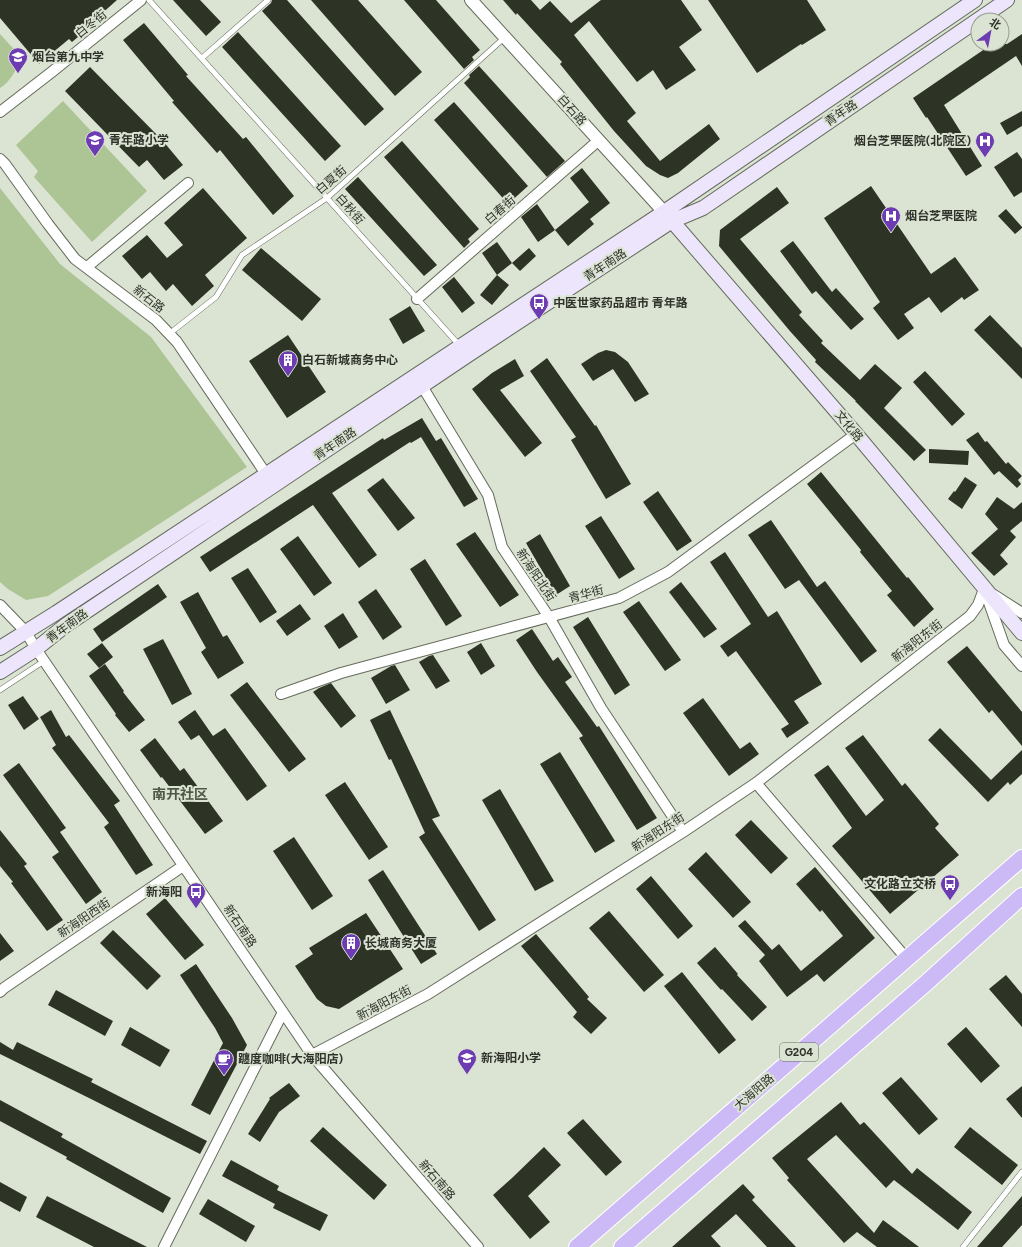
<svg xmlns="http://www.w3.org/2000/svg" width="1022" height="1247" font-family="Figtree,'Noto Sans SC',sans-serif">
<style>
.green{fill:#adc495}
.building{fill:#2d3426}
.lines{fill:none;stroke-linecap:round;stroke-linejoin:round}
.service-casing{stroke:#646b5c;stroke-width:6}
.minor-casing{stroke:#646b5c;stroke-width:12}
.tertiary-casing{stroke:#646b5c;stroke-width:14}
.secondary-casing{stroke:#646b5c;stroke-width:16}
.trunk-casing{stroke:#fff;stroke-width:18}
.service{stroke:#fff;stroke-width:5}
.minor{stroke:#fff;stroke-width:10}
.tertiary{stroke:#fff;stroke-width:12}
.secondary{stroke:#ece5fb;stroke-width:14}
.trunk{stroke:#ccbaf6;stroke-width:16}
.labels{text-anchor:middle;stroke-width:4;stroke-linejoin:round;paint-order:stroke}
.shield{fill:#dbe4d2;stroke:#63685e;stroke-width:1}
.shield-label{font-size:11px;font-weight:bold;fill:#30332c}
.street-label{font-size:12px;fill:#30332c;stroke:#dbe4d2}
.poi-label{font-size:12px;font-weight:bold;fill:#30332c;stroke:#dbe4d2;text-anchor:start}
.quarter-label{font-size:14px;font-weight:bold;fill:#505748;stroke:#dbe4d2}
</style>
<rect width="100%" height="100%" fill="#dbe4d2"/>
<path class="green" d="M0 34 21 57C18 68 10 82 0 88Z
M63 101 147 191 92 242 34 177 38 171 16 145Z
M0 188 60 264 151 337 247 467 48 596 26 600 8 589 0 582Z"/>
<path class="building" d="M0 0H117L90 24 91 26 72 42 69 39 39 64 0 18Z
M173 0H200L221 22 206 36Z
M272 0H287L384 109 365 126 262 11 271 3Z
M311 0H358L422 72 395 96Z
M404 0H436L480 50 472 57 474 60 464 69Z
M503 0H531L540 10 550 1 571 23 601 0H681L702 30 679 47 696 70 666 90 653 70 637 82 589 21 574 35 636 113 627 121 660 161 709 124 720 139 678 173 668 178 660 175 646 166 614 131 560 64 562 62 517 13 516 15Z
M708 0H807L826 30 802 45 801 44 757 73Z
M144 23 188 75 186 76 243 139 246 137 294 196 273 215 220 150 217 153 172 102 174 101 123 40Z
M238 32 341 146 325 161 222 47Z
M1022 34V66L1016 56 944 105 982 166 966 176 927 117 926 118 913 98 992 44H1007Z
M479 66 565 161 547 177 464 83 470 77 469 75Z
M90 67 163 141 183 165 164 180 147 160 139 167 65 91Z
M454 102 528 186 508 204 434 120Z
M1022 111V126L1007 135 1000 123Z
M402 141 479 229 468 239 470 242 464 248 384 157Z
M1017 152 1022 159V192L1014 197 994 167Z
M582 168 610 203 590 219 594 224 568 246 555 230 589 202 570 178Z
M358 177 437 265 424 276 345 189Z
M871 186 931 274 955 257 979 290 964 300 962 297 941 313 929 297 904 314 914 328 898 340 873 308 880 302 824 218Z
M777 187 789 203 740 239 802 312 799 315 823 341 821 343 860 380 875 364 902 388 884 408 926 450 914 461 855 401H856L815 362 816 360 789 330 719 246 720 230Z
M203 188 247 238 205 275 214 286 192 306 173 284 166 291 150 272 142 279 122 256 147 235 167 258 183 245 164 223Z
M537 204 555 230 538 242 521 217Z
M1006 209 1022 227V228L1015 234 998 216Z
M793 241 832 292 836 288 864 319 851 330 816 291 812 294 780 251Z
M497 242 512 263 497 275 482 253Z
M261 248 321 299 302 321 242 270Z
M529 248 536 256 520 271 512 263Z
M497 275 509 285 492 305 480 295Z
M454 277 475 303 462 313 442 287Z
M410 306 425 331 403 344 389 319Z
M990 315 1022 348V379L974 330Z
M288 335 326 392 287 418 249 361Z
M606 350 615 352 628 362 649 394 635 402 613 369 593 381 581 364 598 353Z
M547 358 595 426 596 425 631 484 606 499 571 440 576 437 530 371Z
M515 359 524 376 500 390 542 443 525 457 472 389 492 373Z
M925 371 965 414 952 426 913 382Z
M422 418 436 441 441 438 478 499 464 507 421 437 411 443 410 442 332 493 377 555 359 568 313 505 210 572 200 557 383 438 384 440Z
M978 432 985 442 987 441 1006 464 1008 462 1022 476 1018 480 1021 484 1017 488 999 471 994 475 966 440Z
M929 449 969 451 968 465 929 463Z
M821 472 907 578 908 577 934 609 914 627 887 595 892 591 860 552 861 550 807 484Z
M965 477 977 485 962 509 948 499 954 491 955 492Z
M383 478 415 518 398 531 367 490Z
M658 491 692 541 677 551 643 502Z
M997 497 1014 509 1022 502V521L1010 531 1016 537 1000 555 1008 564 994 576 971 553 998 529 985 514Z
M601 516 635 569 619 579 585 526Z
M771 520 817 587 825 581 877 651 861 663 799 580 785 589 748 535Z
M475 532 519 595 500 607 456 544Z
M540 534 570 586 556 595 526 543Z
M298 536 332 583 314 596 280 549Z
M725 552 768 617 777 611 822 684 794 701 809 723 787 738 781 729 789 724 736 651 728 657 720 646 751 624 710 562Z
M425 559 462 616 446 626 410 569Z
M248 568 277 612 260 623 231 578Z
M681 582 717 629 704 638 669 592Z
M158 584 167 597 102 642 93 629Z
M376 589 402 627 383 640 358 602Z
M198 592 223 637 227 635 244 663 218 679 201 652 206 648 180 602Z
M639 601 681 660 665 671 623 612Z
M300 604 311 619 287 636 276 621Z
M343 613 358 637 339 649 324 626Z
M588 617 630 685 615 695 573 627Z
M532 629 553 661 558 657 572 677 565 682 597 727 599 726 657 818 637 830 579 738 583 736 537 672 516 640Z
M163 639 192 694 172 705 143 649Z
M102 643 113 657 99 668 87 654Z
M481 643 495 666 481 675 467 652Z
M967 646 1022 712V746L992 710 989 713 947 662Z
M433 655 450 681 436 689 419 662 429 656Z
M105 664 124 691 123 692 145 720 129 732 115 715 116 714 89 676Z
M395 665 410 690 386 704 371 678 391 666Z
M247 682 306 759 289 772 230 695Z
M331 683 356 716 341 728 313 692 319 688Z
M23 696 39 719 24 730 8 705Z
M703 698 740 749 750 742 759 754 729 776 683 713Z
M51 710 66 737 69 735 120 801 114 805 153 865 136 875 104 827 109 823 52 748 56 745 40 717Z
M195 710 213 736 225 728 267 786 247 801 199 735 191 740 178 722Z
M390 710 440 816 432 819 496 920 479 931 419 837 425 833 391 759 389 760 370 720Z
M940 728 991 780 1022 750V774L1010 785 1008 782 988 802 928 740Z
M863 735 902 786 905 783 939 824 935 828 959 855 890 914 832 846 852 828 814 775 828 765 866 816 884 800 845 748Z
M155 738 180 771 184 768 223 821 205 834 162 777 161 778 140 750Z
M560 752 615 841 595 853 540 764Z
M19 763 66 828 60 832 102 892 86 904 52 857 59 852 3 775Z
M345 782 388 847 369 860 325 795Z
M500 789 554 881 535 891 482 800Z
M751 820 788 858 771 874 735 835Z
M0 830 27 864 24 866 63 920 47 931 11 883 13 882 0 866Z
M294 837 333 896 312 910 273 851Z
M706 852 751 902 733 918 688 869Z
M815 867 875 938 824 982 817 974 787 997 759 961 765 955 738 926 745 920 772 950 779 944 801 971 843 936 822 910 820 912 796 884Z
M383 870 437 954 421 964 368 880Z
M651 876 693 926 678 939 636 889Z
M165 898 204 945 185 960 146 914Z
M609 911 664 975 644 992 589 928Z
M366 913 403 969 339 1009 326 1006 317 999 295 966 313 954 309 948Z
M113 930 161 976 147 990 100 943Z
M0 933 14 951 0 961Z
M536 934 589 997 587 999 607 1018 591 1034 573 1017 577 1012 521 946Z
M715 947 738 974 737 975 767 1007 752 1021 722 989 721 990 697 963Z
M196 964 232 1018 247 1045 210 1115 191 1105 223 1043 215 1028 180 975Z
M682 972 736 1040 719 1054 664 986Z
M1006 975 1022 994V1027L989 989Z
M56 990 113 1021 105 1036 48 1005Z
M130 1027 170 1050 160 1067 121 1045Z
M966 1027 1000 1066 981 1083 947 1044Z
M0 1042 13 1050 17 1042 93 1079 91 1082 207 1141 200 1154 91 1099 0 1054Z
M901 1077 938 1119 919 1135 882 1093Z
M289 1083 300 1096 279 1112 260 1142 248 1134 270 1099 269 1098Z
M1022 1086V1118L1006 1099Z
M0 1100 63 1134 61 1137 171 1198 163 1213 66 1159 67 1157 0 1121Z
M841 1102 860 1125 864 1122 912 1174 917 1168 972 1212 958 1230 894 1180 886 1188 836 1135 807 1159 874 1233 883 1220 919 1247H877L857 1232 844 1243 787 1180 789 1178 772 1158Z
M583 1119 622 1162 606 1176 567 1133Z
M323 1127 387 1185 374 1200 310 1141Z
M970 1127 1018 1165 1002 1185 954 1147Z
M544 1147 561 1165 528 1196 550 1222 530 1239 493 1195 512 1178Z
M231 1160 279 1186 277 1190 328 1215 320 1231 273 1208 275 1204 222 1176Z
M0 1182 27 1197 20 1212 0 1201Z
M743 1184 755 1197 752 1200 796 1247H767L736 1214 711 1236 721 1247H672Z
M47 1196 147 1247H94L36 1217Z
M1022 1196V1225L1002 1247H977Z
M208 1199 255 1226 246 1242 199 1214Z"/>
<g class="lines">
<defs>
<path id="service" d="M149 0 460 346
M202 58 268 0
M169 334 216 297 242 255 327 198 504 38
M0 690 44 661
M963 1247 1022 1172"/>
<path id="minor" d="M0 112 53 71 141 0
M0 159 5 164 48 224 75 259 156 320 177 342 266 474
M87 267 188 183
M417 299 599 140
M422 386 488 495 502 547 549 617 601 708 683 832
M986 594 1004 645 1022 666
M994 595 1022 613
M0 605 26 632 36 649 312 1055 478 1247
M281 694 341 673 619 598 668 572 856 434
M756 783 906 958
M0 992 4 988 183 866
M312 1055 428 994 683 832 756 783 970 616 978 605 984 589
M164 1247 283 1012"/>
<path id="tertiary" d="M471 0 664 212"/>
<path id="secondary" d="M666 214 856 434 1022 633
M0 648 56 613 664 212 975 0
M0 672 36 649 66 625 468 355 672 221 703 208 1007 0"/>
<path id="trunk" d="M577 1247 1022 858
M622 1247 925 984 1022 896"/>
</defs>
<use href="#service" class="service-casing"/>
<use href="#minor" class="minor-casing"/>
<use href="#tertiary" class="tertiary-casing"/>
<use href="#secondary" class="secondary-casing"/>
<use href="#trunk" class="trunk-casing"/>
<use href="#service" class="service"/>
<use href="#minor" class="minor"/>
<use href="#tertiary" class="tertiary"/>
<use href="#secondary" class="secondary"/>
<use href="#trunk" class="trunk"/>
</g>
<defs>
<symbol id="school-pin" viewBox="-11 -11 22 30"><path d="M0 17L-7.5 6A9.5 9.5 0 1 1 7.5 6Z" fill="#6d3cb3" stroke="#dbe4d2"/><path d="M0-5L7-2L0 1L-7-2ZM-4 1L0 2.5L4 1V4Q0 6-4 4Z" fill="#fff"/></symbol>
<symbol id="hospital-pin" viewBox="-11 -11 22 30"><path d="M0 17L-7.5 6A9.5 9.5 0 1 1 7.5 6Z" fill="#6d3cb3" stroke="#dbe4d2"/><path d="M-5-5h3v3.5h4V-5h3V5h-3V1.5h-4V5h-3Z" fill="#fff"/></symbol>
<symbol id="bus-pin" viewBox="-11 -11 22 30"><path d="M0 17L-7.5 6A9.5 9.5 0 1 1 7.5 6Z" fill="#6d3cb3" stroke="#dbe4d2"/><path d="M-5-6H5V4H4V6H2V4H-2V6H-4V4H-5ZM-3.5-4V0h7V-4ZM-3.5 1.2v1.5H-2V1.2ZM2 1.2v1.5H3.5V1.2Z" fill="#fff"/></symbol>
<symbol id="building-pin" viewBox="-11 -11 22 30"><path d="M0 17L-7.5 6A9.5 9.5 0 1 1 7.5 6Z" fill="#6d3cb3" stroke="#dbe4d2"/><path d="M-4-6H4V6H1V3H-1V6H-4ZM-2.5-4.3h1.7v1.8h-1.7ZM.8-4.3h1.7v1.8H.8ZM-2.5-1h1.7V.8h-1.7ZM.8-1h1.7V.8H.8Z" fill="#fff"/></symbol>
<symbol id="cafe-pin" viewBox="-11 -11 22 30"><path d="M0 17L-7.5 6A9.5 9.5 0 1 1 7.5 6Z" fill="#6d3cb3" stroke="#dbe4d2"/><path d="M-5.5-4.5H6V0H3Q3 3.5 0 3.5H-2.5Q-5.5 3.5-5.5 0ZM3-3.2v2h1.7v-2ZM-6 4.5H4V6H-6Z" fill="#fff"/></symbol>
</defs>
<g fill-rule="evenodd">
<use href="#school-pin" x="7" y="46" width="22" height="30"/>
<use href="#school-pin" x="84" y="129" width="22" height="30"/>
<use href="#hospital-pin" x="974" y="130" width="22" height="30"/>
<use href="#hospital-pin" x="880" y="205" width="22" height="30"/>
<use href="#bus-pin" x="528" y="292" width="22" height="30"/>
<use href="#building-pin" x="277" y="349" width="22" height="30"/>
<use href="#bus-pin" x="939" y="873" width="22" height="30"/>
<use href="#bus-pin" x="185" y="881" width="22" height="30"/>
<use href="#building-pin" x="340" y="932" width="22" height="30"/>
<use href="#school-pin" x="456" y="1047" width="22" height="30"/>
<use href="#cafe-pin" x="213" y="1048" width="22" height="30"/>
</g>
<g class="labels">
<rect class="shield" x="780" y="1043" width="38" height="18" rx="3"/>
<g class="shield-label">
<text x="799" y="1056">G204</text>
</g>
<g class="street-label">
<text transform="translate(91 24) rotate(-39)" y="4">白冬街</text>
<text transform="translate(572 110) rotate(48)" y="4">白石路</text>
<text transform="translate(841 113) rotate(-34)" y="4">青年路</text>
<text transform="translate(331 180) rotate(-41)" y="4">白夏街</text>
<text transform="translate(350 209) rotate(48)" y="4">白秋街</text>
<text transform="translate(500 210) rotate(-41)" y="4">白春街</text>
<text transform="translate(605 265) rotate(-33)" y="4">青年南路</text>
<text transform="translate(149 299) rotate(38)" y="4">新石路</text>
<text transform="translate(849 426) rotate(50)" y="4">文化路</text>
<text transform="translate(335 444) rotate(-34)" y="4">青年南路</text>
<text transform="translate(536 575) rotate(56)" y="4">新海阳北街</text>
<text transform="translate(586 594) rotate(-15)" y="4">青华街</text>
<text transform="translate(67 626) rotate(-36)" y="4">青年南路</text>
<text transform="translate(917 641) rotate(-38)" y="4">新海阳东街</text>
<text transform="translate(658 832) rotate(-33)" y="4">新海阳东街</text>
<text transform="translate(84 918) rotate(-34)" y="4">新海阳西街</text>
<text transform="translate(240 926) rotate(56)" y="4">新石南路</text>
<text transform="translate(384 1003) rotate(-28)" y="4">新海阳东街</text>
<text transform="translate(754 1092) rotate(-41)" y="4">大海阳路</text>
<text transform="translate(437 1180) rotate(49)" y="4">新石南路</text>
</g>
<g class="poi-label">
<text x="32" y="61">烟台第九中学</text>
<text x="109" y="144">青年路小学</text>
<text x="971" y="145" text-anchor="end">烟台芝罘医院(北院区)</text>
<text x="905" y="220">烟台芝罘医院</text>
<text x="553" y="307">中医世家药品超市 青年路</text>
<text x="302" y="364">白石新城商务中心</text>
<text x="936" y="888" text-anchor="end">文化路立交桥</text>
<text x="182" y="896" text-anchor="end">新海阳</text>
<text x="365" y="947">长城商务大厦</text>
<text x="481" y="1062">新海阳小学</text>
<text x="238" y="1063">躔度咖啡(大海阳店)</text>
</g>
<g class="quarter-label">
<text x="180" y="799">南开社区</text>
</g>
</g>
<g transform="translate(990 32) rotate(32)"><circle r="19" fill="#dbe4d2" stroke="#979d90"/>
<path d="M0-3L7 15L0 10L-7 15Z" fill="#6d3cb3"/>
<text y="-6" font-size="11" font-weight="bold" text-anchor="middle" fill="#30332c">北</text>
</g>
</svg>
